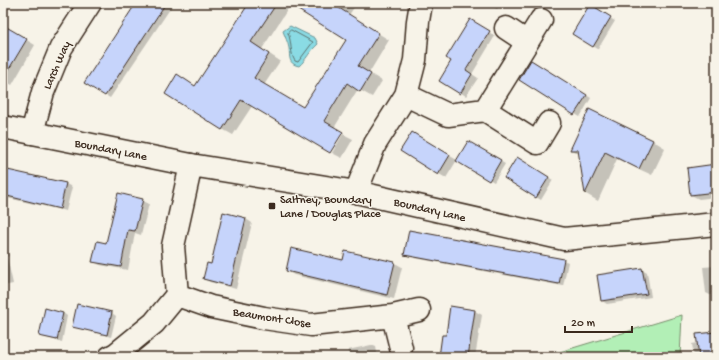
<svg xmlns="http://www.w3.org/2000/svg" width="719" height="360" font-family="'Gochi Hand',sans-serif">
<style>
.green{fill:#b2efb6;stroke:#768c6a}
.water{fill:#8adbe4;stroke:#6a9495}
.shadow{fill:#0003;fill-rule:evenodd}
.lines{fill:none;stroke-linecap:round;stroke-linejoin:round}
.shore{stroke:#5b716d;stroke-width:1}
.building{fill:#c6d4fb;stroke:#3b2a1e}
.street-casing{stroke:#3b2a1e;stroke-width:25}
.secondary-casing{stroke:#3b2a1e;stroke-width:25}
.street{stroke:#f7f3e8;stroke-width:22}
.secondary{stroke:#f7f3e8;stroke-width:22}
.poi-dot{fill:#3b2a1e;stroke:#f7f3e8;stroke-width:1.5}
.labels{text-anchor:middle;stroke-width:3;stroke-linejoin:round;paint-order:stroke}
.street-label{font-size:12px;fill:#3b2a1e;stroke:#f7f3e8}
.poi-label{font-size:12px;fill:#3b2a1e;stroke:#f7f3e8;text-anchor:start}
</style>
<rect width="100%" height="100%" fill="#f7f3e8"/>
<filter id="ink" filterUnits="userSpaceOnUse"><feTurbulence type="fractalNoise" baseFrequency=".025" numOctaves="2"/><feDisplacementMap in="SourceGraphic" scale="8" xChannelSelector="R" yChannelSelector="G"/><feConvolveMatrix kernelMatrix="1 2 1 2 8 2 1 2 1" color-interpolation-filters="sRGB"/></filter>
<g filter="url(#ink)">
<path class="green" d="M682 315 680 357H543Z"/>
<path class="water" d="M290 26 315 38 318 44C309 52 306 60 299 66 288 64 290 57 289 48 288 42 285 37 283 31Z"/>
<path class="shadow" d="M138 3H174L110 98 85 82Z
M250 3H357L349 15 389 40 369 73 382 81 372 97 358 89 334 128 252 106 233 135 222 129 196 86ZM291 4 348 40 303 108 264 85 280 61 262 49Z
M486 3H501L497 9Z
M590 6 615 21 598 49 573 34Z
M470 20 495 36 472 74 478 78 466 96 440 80 453 61Z
M3 26 35 45 12 85 3 80Z
M532 61 591 98 580 117 520 80Z
M343 134 353 139 342 158 332 153Z
M412 134 457 160 446 178 439 174Z
M652 140 665 148 652 175 617 159 598 201 586 194 580 154 571 150Z
M469 143 505 164 494 182 458 161Z
M517 159 553 180 541 200 505 178Z
M716 165V197L699 199 691 195Z
M3 170 66 184 72 187 66 211 3 197Z
M142 200 149 204 141 235 135 233 128 270 100 265 93 261Z
M224 213 246 219 252 223 236 289 210 282 204 279 212 265Z
M3 238 9 256 7 257 13 284 3 286Z
M405 255 563 260 568 262 563 286 410 257Z
M343 261 395 263 402 267 394 299 294 275 287 271Z
M716 266V295H710L706 293 703 267Z
M642 269 647 272 651 297 607 304 602 301Z
M451 307 475 311 482 315 475 357H440L447 337Z
M63 313 67 316 62 342 40 336Z
M112 313 116 316 111 337 73 326Z
M716 333V357H694L692 344 698 343Z
M371 345 376 347 378 357H350L348 350Z"/>
<g class="lines">
<path class="shore" d="M291 30 313 42 298 62 295 61C290 54 292 42 288 33Z"/>
</g>
<path class="building" d="M136 3H166L105 96 84 83Z
M249 3H277L251 42 269 54 254 78 303 107 346 40 287 3H331L379 33 358 66 371 74 360 92 347 83 324 121 343 132 330 153 241 100 222 130 165 94 177 74 195 86Z
M590 4 611 17 593 47 572 34Z
M470 19 490 31 466 70 472 74 460 94 439 81 451 61 446 58Z
M3 25 27 39 3 79Z
M531 60 587 95 574 115 519 80Z
M589 109 653 140 639 169 605 152 585 194 578 150H570Z
M412 132 450 155 438 175 400 151Z
M468 141 501 160 489 181 456 161Z
M517 157 549 177 536 198 504 178Z
M716 164V192L690 195 687 168Z
M3 169 66 183 60 209 3 195Z
M118 193 143 199 135 231 128 230 121 267 92 262 97 241 106 243Z
M223 212 246 218 230 286 203 279 207 263 211 264Z
M409 230 564 259 559 284 404 255Z
M291 248 343 260 345 251 395 262 387 295 286 271Z
M642 268 647 294 601 301 597 275Z
M77 304 112 312 107 335 72 327Z
M450 306 475 310 468 357H439L442 335H446Z
M45 308 63 313 57 340 39 336Z
M716 332V357H699L696 334Z"/>
<g class="lines">
<defs>
<path id="street" d="M506 28 527 42
M406 95 448 115 485 110 537 143 549 123
M485 110 541 20
M32 133 43 92 61 48 90 3
M356 192 375 144 406 95 415 60 418 21 421 3
M177 295 211 307 264 318 311 325 393 316 419 310
M393 316 401 348
M110 357 116 354 154 323 177 295 173 246 191 165"/>
<path id="secondary" d="M3 127 191 165 356 192 564 239 716 224"/>
</defs>
<use href="#street" class="street-casing"/>
<use href="#secondary" class="secondary-casing"/>
<use href="#street" class="street"/>
<use href="#secondary" class="secondary"/>
</g>
</g>
<rect class="poi-dot" x="268" y="202" width="8" height="8" rx="2"/>
<g class="labels">
<g class="street-label">
<text transform="translate(56 65) rotate(-66)" y="4">Larch Way</text>
<text transform="translate(111 149) rotate(11)" y="4">Boundary Lane</text>
<text transform="translate(430 209) rotate(13)" y="4">Boundary Lane</text>
<text transform="translate(272 317) rotate(9)" y="4">Beaumont Close</text>
</g>
<g class="poi-label">
<text x="280" y="203">Saltney, Boundary<tspan x="280" dy="14">Lane / Douglas Place</tspan></text>
</g>
</g>
<rect width="719" height="360" fill="none" stroke="#f7f3e8" stroke-width="16"/>
<rect x="8" y="8" width="703" height="344" fill="none" stroke="#3b2a1e" stroke-width="1.5" filter="url(#ink)"/>
<path d="M565 326v6h67v-6" fill="none" stroke="#3b2a1e" stroke-width="2"/>
<text x="571" y="326" font-size="12" fill="#3b2a1e" stroke="#f7f3e8" stroke-width="3" paint-order="stroke">20 m</text>
</svg>
